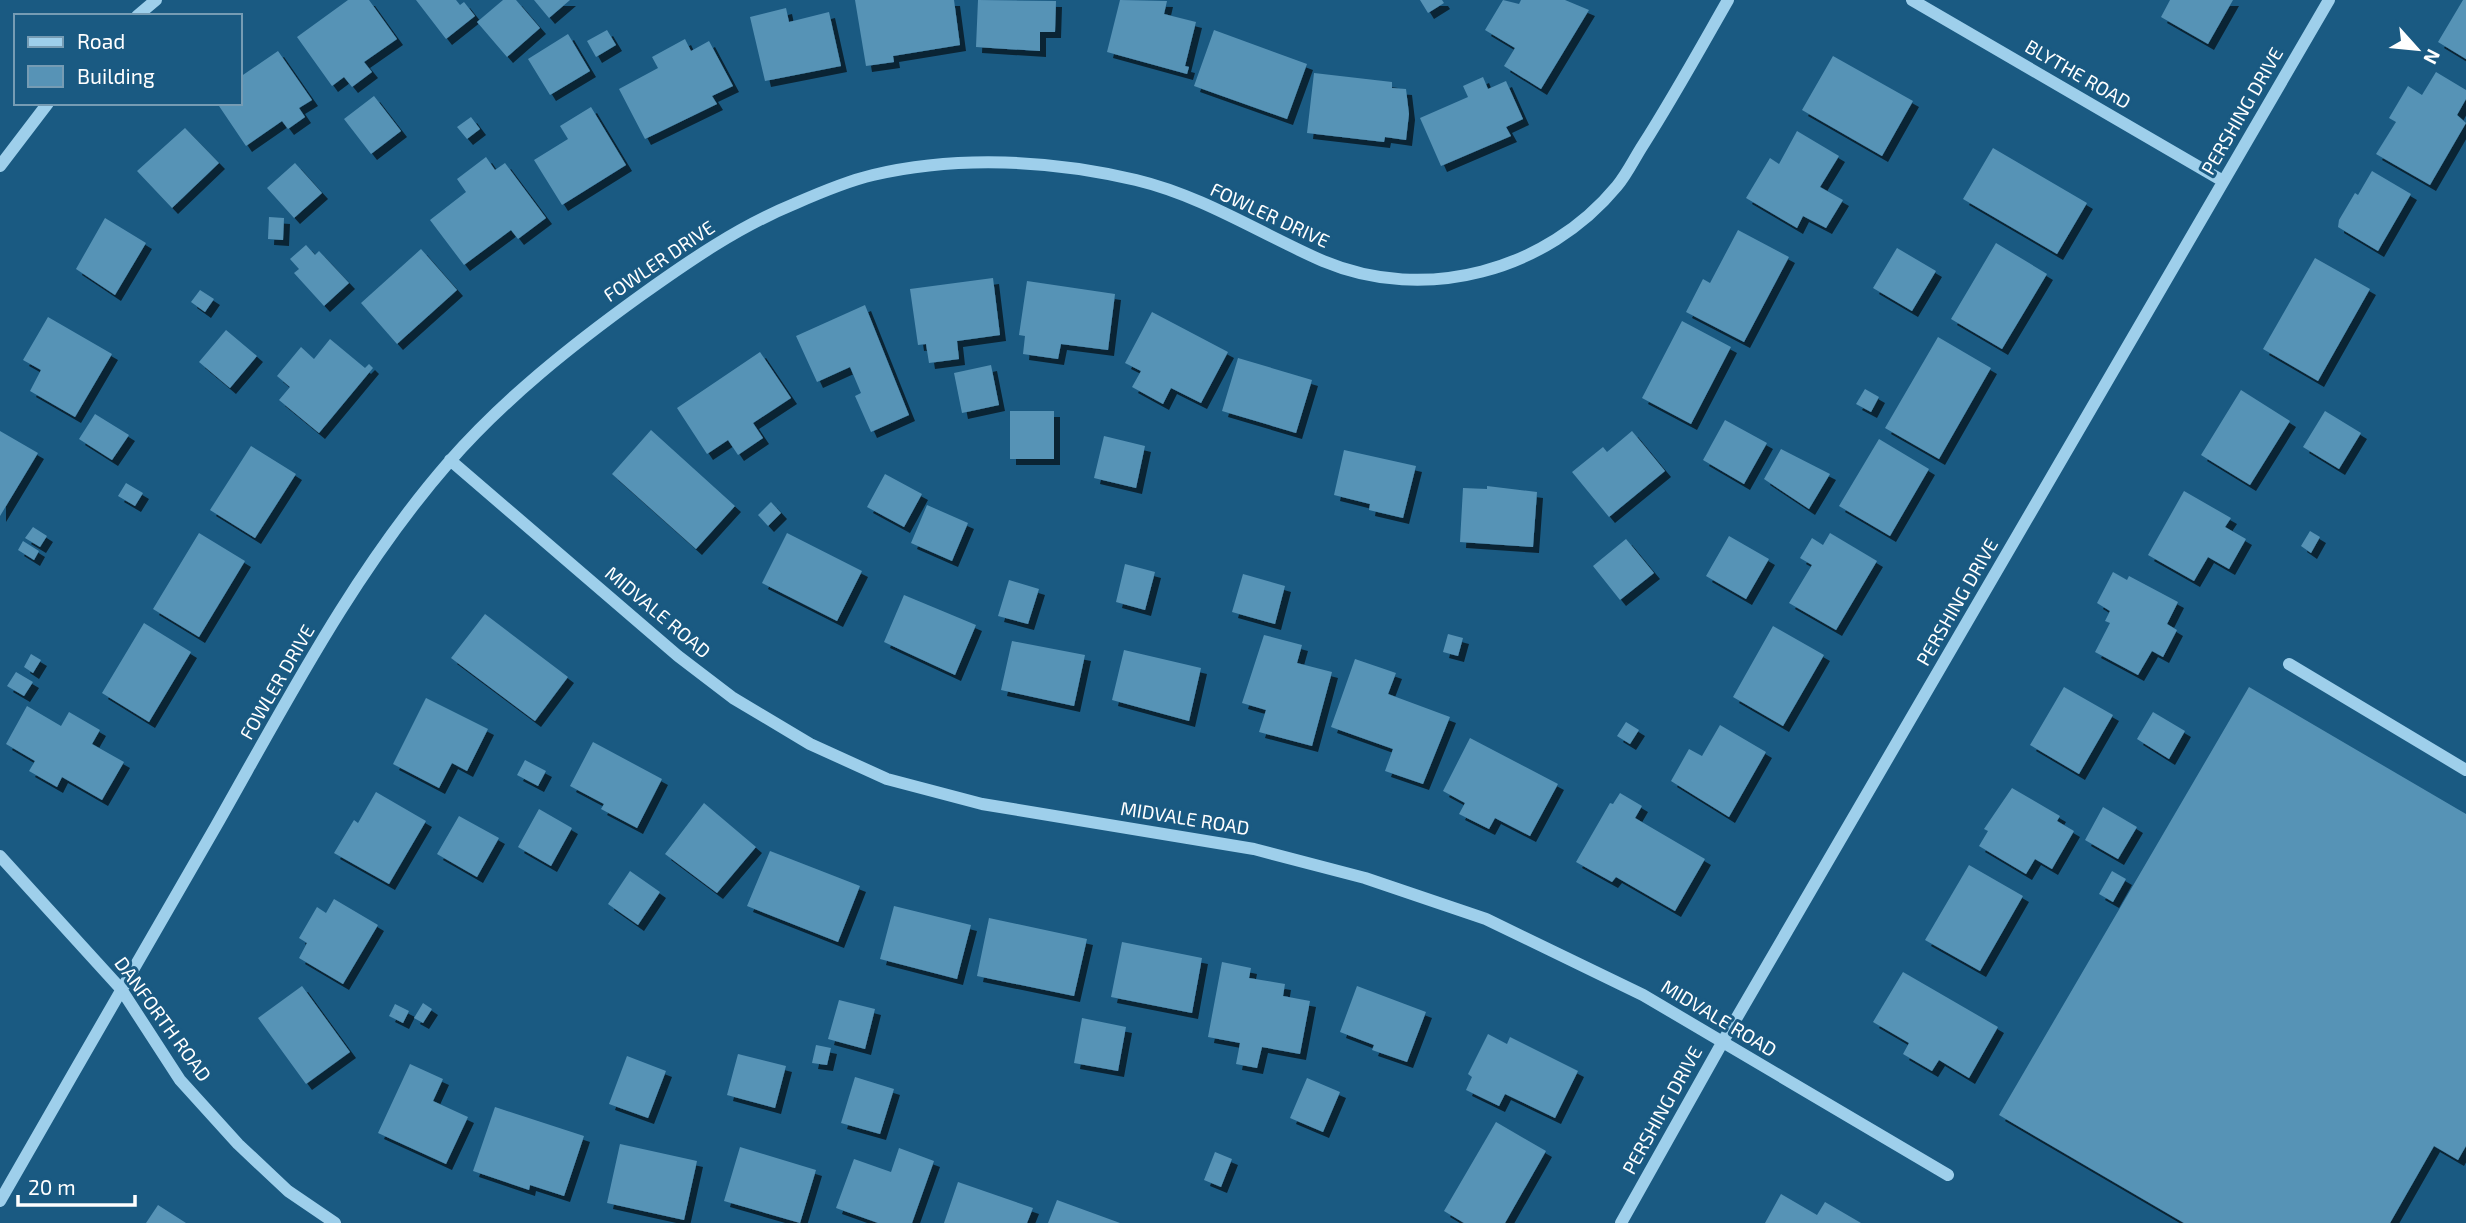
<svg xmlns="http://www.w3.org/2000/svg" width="2466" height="1223" font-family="'Exo 2',sans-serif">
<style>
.building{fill:#5793b6;filter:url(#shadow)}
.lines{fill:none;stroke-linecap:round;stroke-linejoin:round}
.minor{stroke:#9ecfeb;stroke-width:12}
.labels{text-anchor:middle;stroke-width:6;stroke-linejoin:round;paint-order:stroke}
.street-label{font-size:19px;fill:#fff;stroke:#1a5a82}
</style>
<defs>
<filter id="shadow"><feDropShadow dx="6" dy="6" stdDeviation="0" flood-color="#0009"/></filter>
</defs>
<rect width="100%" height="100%" fill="#1a5a82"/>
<path class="building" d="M348 0H369L397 39 364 62 372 72 352 87 344 77 332 86 297 37Z
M416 0H456L460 5 464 2 475 16 446 39Z
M503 0H516L540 28 507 57 477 22Z
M534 0H570L549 18Z
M855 0H954L960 45 893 56 894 62 866 66Z
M978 0 1056 1 1055 32H1040V51L976 47Z
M1120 0 1167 1 1164 14 1196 22 1185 66 1189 67 1187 74 1107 52Z
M1420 0H1442L1444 3 1428 13Z
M1503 0 1519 4 1521 0H1565L1589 10 1541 89 1504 66 1515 48 1485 30Z
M2170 0H2233L2208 44 2161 17Z
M2463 0H2466V59L2438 42Z
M786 8 789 22 829 12 841 66 765 81 750 17Z
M607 30 616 45 596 57 587 41Z
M1214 30 1307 64 1287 119 1194 86Z
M568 34 590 71 550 95 528 59Z
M685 39 691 51 709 41 733 86 712 96 717 104 645 139 619 89 658 68 652 57Z
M278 51 312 100 299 108 305 117 288 129 282 121 246 146 217 103H240V77Z
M1833 56 1913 101 1882 156 1802 110Z
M2436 72 2466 90V99L2457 115 2466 123 2430 185 2376 154 2396 122 2389 118 2408 86 2422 95Z
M1314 73 1392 82V88L1406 89 1409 114 1406 140 1385 137 1384 142 1307 133Z
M1483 77 1488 89 1506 81 1523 119 1506 127 1511 136 1441 166 1420 118 1468 97 1463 86Z
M374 96 401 131 371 154 344 119Z
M591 107 626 165 562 205 534 160 568 139 560 126Z
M471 117 480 129 467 139 457 127Z
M185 128 219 163 172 208 137 171Z
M1797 131 1839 156 1820 187 1843 200 1826 228 1803 216 1797 228 1746 198 1770 158 1779 164Z
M1993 148 2087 203 2057 254 1963 199Z
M486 157 495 170 505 163 546 218 518 239 511 230 464 265 430 220 466 192 457 179Z
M295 163 322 193 294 218 267 188Z
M2372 171 2411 194 2378 251 2338 227 2339 220 2355 193 2358 195Z
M269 217 284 218 283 240 268 239Z
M105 218 146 243 115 295 76 269Z
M1738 230 1789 257 1744 342 1686 312 1703 279 1710 283Z
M1996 243 2047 274 2002 349 1951 319Z
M306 245 315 255 319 251 349 283 324 306 294 273 299 269 290 259Z
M1897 248 1936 271 1912 311 1873 288Z
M421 249 457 290 397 344 361 303Z
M2315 258 2370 289 2318 381 2263 349Z
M993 278 1000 335 957 341 959 359 929 363 926 344 918 345 910 289Z
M1027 281 1115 294 1108 350 1061 344 1058 359 1023 354 1025 336 1019 335Z
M200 290 214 299 205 312 191 302Z
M865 305 909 415 871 432 855 396 861 393 850 367 817 382 796 336Z
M1152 312 1228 352 1201 403 1171 388 1163 404 1132 387 1141 371 1125 363Z
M48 317 112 354 75 417 30 391 41 370 23 360Z
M1682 321 1731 347 1691 424 1642 398Z
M226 330 257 356 230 388 199 362Z
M1938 337 1991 368 1939 459 1885 428Z
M330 339 365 368 369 364 373 368 319 433 279 400 290 387 277 376 301 347 314 359Z
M760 352 791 398 753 423 763 438 738 455 728 440 707 454 677 408Z
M1238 358 1312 380 1296 433 1222 411Z
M991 365 999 405 962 413 954 373Z
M1865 389 1879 397 1871 412 1856 404Z
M2241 390 2290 421 2250 485 2201 455Z
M1010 411H1054V459H1010Z
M2325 411 2361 433 2339 469 2303 447Z
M95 414 129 435 112 460 79 439Z
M1725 420 1767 443 1744 484 1703 460Z
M651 430 735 506 696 549 612 474Z
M0 431 38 453 0 516Z
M1632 431 1665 471 1609 517 1572 472 1603 447 1607 452Z
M1104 436 1145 446 1136 488 1094 478Z
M1879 439 1929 469 1890 536 1839 506Z
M251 446 296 474 255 538 210 510Z
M1781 449 1830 474 1809 509 1764 479Z
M1344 450 1416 466 1403 518 1369 510 1370 504 1334 495Z
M885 474 922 494 904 527 867 507Z
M126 483 143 493 135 506 118 496Z
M1487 486 1537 492 1533 547 1460 542 1463 488 1487 489Z
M2184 491 2231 518 2225 527 2246 539 2229 569 2208 557 2194 581 2148 555Z
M771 502 781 513 768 526 758 515Z
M927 505 968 523 952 561 911 543Z
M33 527 47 536 40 547 25 538Z
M2310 531 2320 537 2311 553 2301 546Z
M199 533 245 561 199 637 153 609Z
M787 533 862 571 837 621 762 583Z
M1830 533 1877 561 1836 630 1789 603 1812 565 1800 558 1812 538 1823 545Z
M1729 536 1769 559 1746 599 1706 576Z
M1626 539 1654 573 1620 600 1593 566Z
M23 541 39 551 34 560 18 550Z
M1125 564 1155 572 1145 610 1116 602Z
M2113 572 2127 580 2129 576 2178 602 2167 624 2177 630 2163 657 2152 651 2138 675 2095 652 2110 623 2105 621 2110 611 2097 603Z
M1243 574 1285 586 1275 624 1232 612Z
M1009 580 1039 589 1028 624 998 616Z
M904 595 976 625 955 675 884 642Z
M485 614 568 677 535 721 451 658Z
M144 623 191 652 149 722 102 693Z
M1773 626 1824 655 1783 726 1733 697Z
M1448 634 1463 638 1458 656 1443 652Z
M1264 635 1302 645 1297 663 1332 672 1312 746 1259 732 1266 710 1242 703Z
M1012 641 1085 655 1074 706 1001 690Z
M1124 650 1201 668 1189 721 1112 700Z
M31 654 41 660 33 673 24 667Z
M1355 659 1396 673 1388 694 1450 717 1423 784 1385 771 1393 749 1331 727Z
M16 672 33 682 24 696 7 686Z
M2064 687 2113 715 2079 774 2030 745Z
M2249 687 2466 814V1146L2458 1160 2434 1146 2390 1223H2184L1999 1115Z
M426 698 488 729 467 771 452 763 439 788 393 764Z
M27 706 61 726 69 712 100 730 92 744 124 762 102 800 62 777 57 787 29 771 35 761 6 744Z
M2153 712 2185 731 2169 759 2137 739Z
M1626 722 1639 730 1630 744 1617 736Z
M1720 725 1766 752 1729 817 1671 781 1689 749 1702 756Z
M1470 738 1558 784 1530 836 1495 818 1489 829 1459 814 1465 803 1443 791Z
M593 742 662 779 637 828 601 809 604 804 570 786Z
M525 760 546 771 538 786 517 775Z
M2012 788 2060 816 2057 821 2074 831 2052 869 2035 859 2026 874 1979 846 1988 831 1984 829Z
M376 792 426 821 389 884 334 853 354 820 358 823Z
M1620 793 1642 806 1635 818 1705 859 1675 911 1616 877 1612 882 1576 862 1610 803 1613 804Z
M704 803 756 847 717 893 665 854Z
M2103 807 2137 827 2118 859 2085 840Z
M539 809 572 828 551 866 518 847Z
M459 816 499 838 477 877 437 854Z
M770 851 860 886 838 942 747 906Z
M1969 865 2023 896 1980 971 1925 940Z
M630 871 660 892 638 925 608 904Z
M2112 871 2126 879 2113 902 2099 894Z
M334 899 378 925 343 984 299 958 307 943 299 938 317 907 326 913Z
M894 906 971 925 957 979 880 959Z
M989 918 1087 939 1074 996 977 976Z
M1122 942 1202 958 1192 1013 1111 997Z
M1222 962 1251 968 1249 978 1285 984 1283 996 1310 1001 1300 1054 1262 1047 1257 1068 1236 1064 1240 1043 1208 1037Z
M1903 972 1998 1027 1969 1078 1939 1060 1932 1071 1903 1054 1909 1043 1873 1022Z
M302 986 350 1052 306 1084 258 1018Z
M1357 986 1426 1012 1407 1062 1372 1050 1374 1045 1340 1032Z
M839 1000 875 1009 865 1049 828 1039Z
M423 1003 432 1009 423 1023 414 1018Z
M395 1004 409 1011 403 1023 389 1016Z
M1082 1018 1126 1027 1118 1071 1074 1063Z
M1488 1034 1507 1044 1510 1037 1578 1071 1555 1118 1505 1094 1499 1106 1466 1090 1472 1077 1468 1074Z
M816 1045 831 1048 827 1065 812 1063Z
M738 1054 786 1066 775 1108 727 1095Z
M627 1056 666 1071 648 1118 609 1104Z
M410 1064 443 1079 433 1101 468 1117 446 1164 378 1133Z
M855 1077 894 1089 880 1134 841 1123Z
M1307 1078 1340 1092 1323 1132 1290 1118Z
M495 1107 584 1136 564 1196 530 1185 529 1190 473 1171Z
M1496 1122 1546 1151 1505 1223H1464L1444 1211Z
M620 1144 697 1161 684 1220 607 1203Z
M740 1147 816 1170 800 1223 724 1201Z
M899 1148 934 1161 912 1223H878L836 1208 854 1159 891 1172Z
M1215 1152 1232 1159 1221 1187 1204 1180Z
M958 1182 1033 1208 1027 1223H944Z
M1781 1194 1817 1215 1825 1202 1861 1223H1765Z
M1057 1200 1120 1223H1048Z
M158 1205 186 1223H146Z"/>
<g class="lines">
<path class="minor" d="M1912 0 2223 181
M137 16 156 0
M0 166 48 103
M450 460 678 656 733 698 810 744 887 779 982 804 1254 849 1365 878 1486 919 1643 995 1948 1175
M2289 664 2466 770
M0 856 121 989 180 1080 238 1144 288 1191 335 1223
M0 1201C72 1076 143 951 216 826 287 701 354 571 449 462 504 399 572 345 640 296 689 261 738 227 794 204 819 193 847 181 873 175 958 155 1052 160 1136 180 1203 196 1261 234 1323 261 1425 304 1547 271 1617 186 1627 174 1634 159 1643 145 1673 98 1700 49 1728 0
M1621 1223 1722 1043 2329 0"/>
</g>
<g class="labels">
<g class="street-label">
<text transform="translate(2078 74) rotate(30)" y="7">BLYTHE ROAD</text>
<text transform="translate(2242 111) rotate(-60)" y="7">PERSHING DRIVE</text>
<text transform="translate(1270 215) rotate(25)" y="7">FOWLER DRIVE</text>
<text transform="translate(659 261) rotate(-34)" y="7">FOWLER DRIVE</text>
<text transform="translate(1957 602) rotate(-60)" y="7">PERSHING DRIVE</text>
<text transform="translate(658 612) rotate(40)" y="7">MIDVALE ROAD</text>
<text transform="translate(277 682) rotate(-60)" y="7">FOWLER DRIVE</text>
<text transform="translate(1185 818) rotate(9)" y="7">MIDVALE ROAD</text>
<text transform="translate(1719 1018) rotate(31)" y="7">MIDVALE ROAD</text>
<text transform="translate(163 1019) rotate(54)" y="7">DANFORTH ROAD</text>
<text transform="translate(1662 1110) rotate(-61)" y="7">PERSHING DRIVE</text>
</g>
</g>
<rect x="14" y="14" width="228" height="91" fill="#1a5a82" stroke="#769cb4" stroke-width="2"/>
<rect x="28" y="37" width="35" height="10" fill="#9ecfeb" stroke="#769cb4" stroke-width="2"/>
<text x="77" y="49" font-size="21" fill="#ffffff">Road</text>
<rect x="28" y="66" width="35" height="21" fill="#5793b6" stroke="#769cb4" stroke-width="2"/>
<text x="77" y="84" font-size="21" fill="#ffffff">Building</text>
<g transform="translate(2417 49) rotate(117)" stroke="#1a5a82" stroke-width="5" paint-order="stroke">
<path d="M0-5L12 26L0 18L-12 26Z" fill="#ffffff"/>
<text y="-10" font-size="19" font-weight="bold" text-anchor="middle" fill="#ffffff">N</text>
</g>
<path d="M18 1195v10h117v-10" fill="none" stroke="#ffffff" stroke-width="3.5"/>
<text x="28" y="1195" font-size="21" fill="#ffffff" stroke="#1a5a82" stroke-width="5" paint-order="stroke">20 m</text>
</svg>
